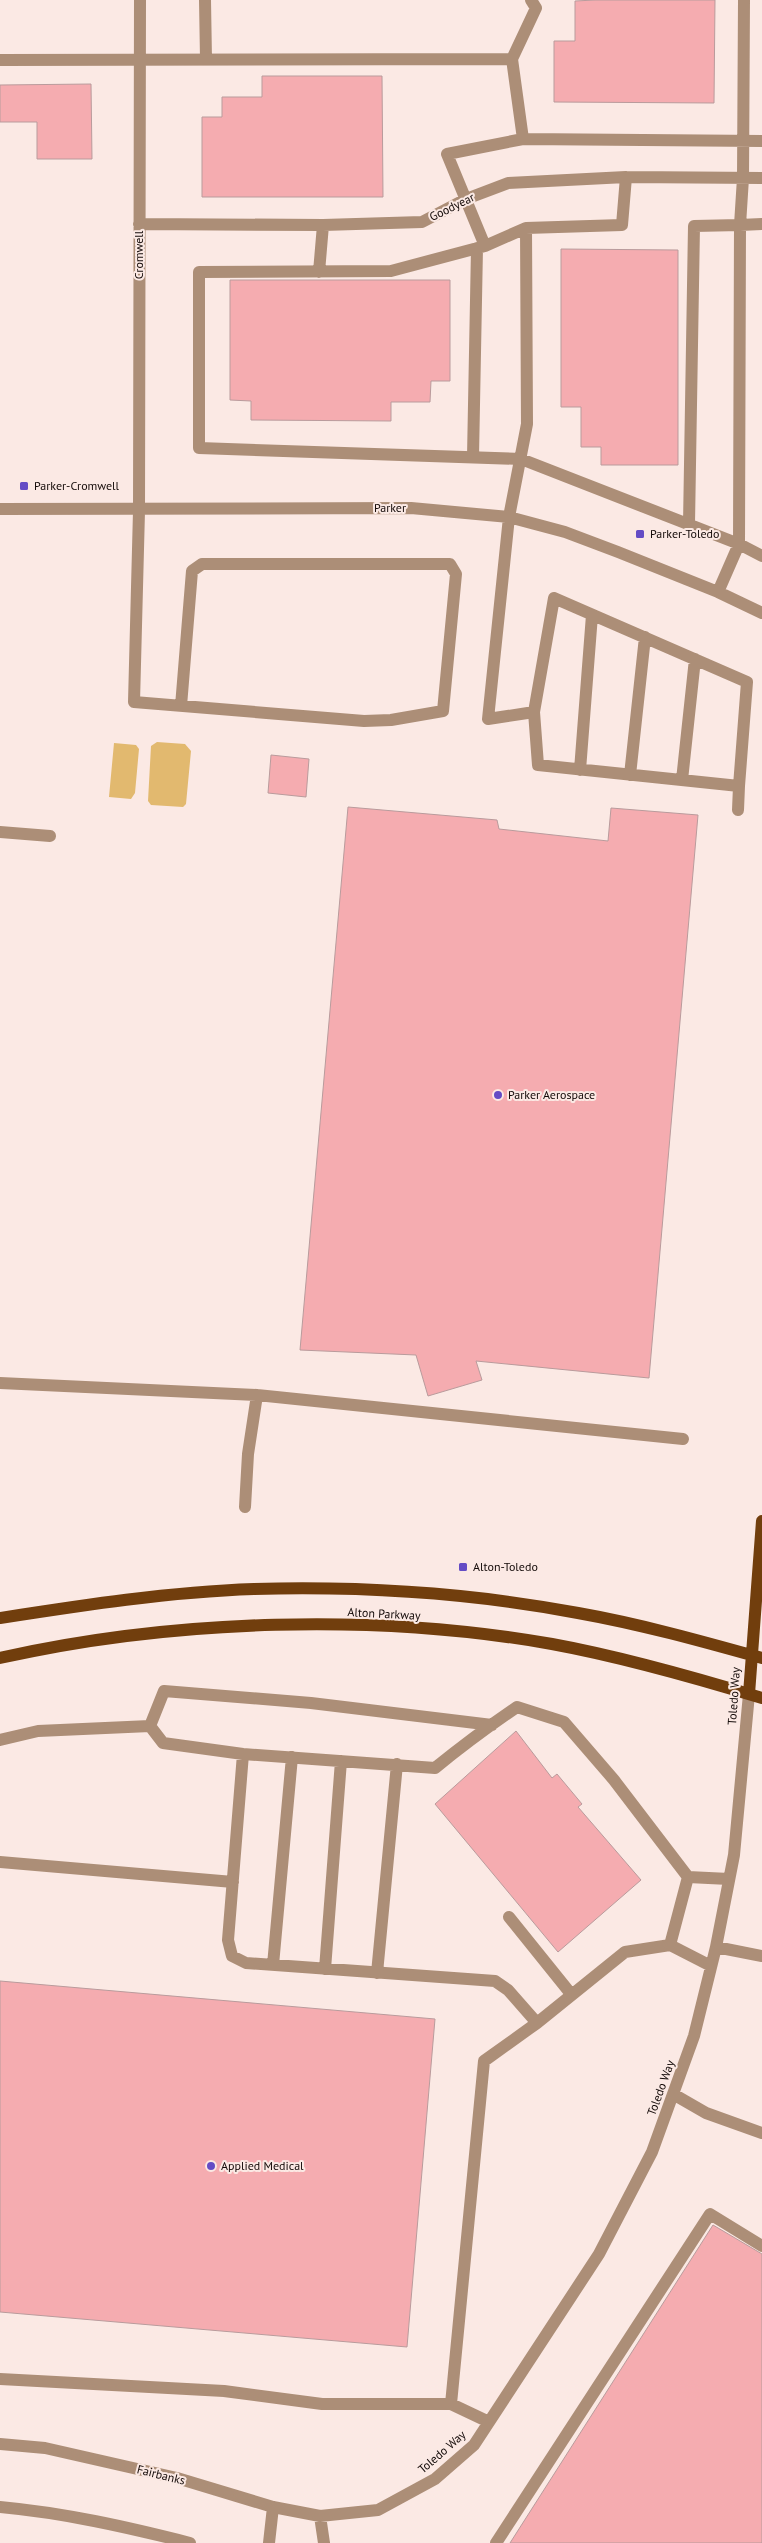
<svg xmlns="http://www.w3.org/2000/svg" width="762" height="2543" font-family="'PT Sans',sans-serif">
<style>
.green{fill:#e2b96f}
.building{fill:#f5acb0;stroke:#b99b9c}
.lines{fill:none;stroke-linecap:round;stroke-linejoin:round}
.minor{stroke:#ac8e77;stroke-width:12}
.major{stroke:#713e0d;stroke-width:12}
.poi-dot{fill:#644cc5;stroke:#fbe9e4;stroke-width:2}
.labels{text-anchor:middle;stroke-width:4;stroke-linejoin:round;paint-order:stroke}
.street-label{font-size:12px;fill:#130a08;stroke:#fbe9e4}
.poi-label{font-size:12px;fill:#130a08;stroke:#fbe9e4;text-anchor:start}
</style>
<rect width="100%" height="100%" fill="#fbe9e4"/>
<path class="green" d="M157 742 185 744 191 751 186 804 183 807 151 805 148 801 151 746Z
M114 743 136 745 139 749 135 793 131 799 109 797Z"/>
<path class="building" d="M595 0H715L714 103 554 102V41H575V1Z
M262 76H382L383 197H202V117H222V97H262Z
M91 84 92 159H37V122H0V85Z
M561 249 678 250V465H601V447H581V407H561Z
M230 280H450V381H431L430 402H391V421L251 420V401L230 400Z
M271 755 309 759 306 797 268 793Z
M348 807 497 820 499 829 608 841 611 808 698 815 649 1378 476 1361 482 1380 428 1396 416 1355 300 1350Z
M516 1731 552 1778 557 1774 582 1804 578 1807 641 1880 558 1952 435 1804Z
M0 1981 435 2019 407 2347 0 2312Z
M713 2225 762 2254V2543H510Z"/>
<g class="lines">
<path class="minor" d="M140 0 139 511 134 702 364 721 391 720 443 711 456 574 450 564H202L192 571 181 706
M205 0 206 59
M744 0 743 178 740 225 762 224
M0 60 512 59
M523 139 762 141
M139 224 323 225 422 222 466 199 508 183 626 177 762 178
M526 228 622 225 626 177
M485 246 447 154 523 139 512 59 536 8 531 0
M319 272 323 225
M473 457 477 248
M0 509 411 508 509 517 565 532 618 552 718 592 762 613
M718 592 739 544 762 556
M554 598 747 682 739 786 538 765 534 712Z
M534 712 488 719 509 517 527 424 526 228 485 246 391 271 199 272V448L521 459 739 544 740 225 694 226 689 524
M580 770 592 615
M630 775 645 637
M682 780 695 659
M738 810 739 786
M0 832 50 836
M0 1383 257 1395 683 1439
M245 1507 248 1454 257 1395
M492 1725 311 1703 164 1691 150 1726 163 1743 243 1754 435 1768C462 1746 489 1726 517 1707L564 1722 614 1780 688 1877 729 1879
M0 1740 38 1731 150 1726
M243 1754 228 1940 232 1956 246 1963 495 1981 508 1990 537 2023
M0 1862 233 1882
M688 1877 670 1945 711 1966
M509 1917 571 1994
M716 1947 762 1956
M273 1965 292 1757
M325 1969 341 1761
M377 1973 397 1764
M673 2094 706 2113 762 2133
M0 2379 224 2391 322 2404H451
M489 2422 451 2404 484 2061 537 2023 625 1952 670 1945
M0 2444 45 2448 177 2478 273 2507 320 2516 378 2510 435 2479 474 2445 599 2254 652 2152 694 2036 716 1947 734 1855 749 1694
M0 2507C65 2513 127 2527 190 2543
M320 2516 324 2543
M269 2543 273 2507
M496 2543 710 2214 762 2246"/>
<path class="major" d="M0 1618C84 1605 168 1592 254 1589 362 1586 472 1593 578 1613 640 1624 701 1641 762 1658
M0 1658C173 1619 377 1613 552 1644 623 1657 693 1677 762 1698
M749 1694 762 1521"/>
</g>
<g class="poi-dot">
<rect x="19" y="481" width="10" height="10" rx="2.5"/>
<rect x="635" y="529" width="10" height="10" rx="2.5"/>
<circle cx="498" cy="1095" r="5"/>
<rect x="458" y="1562" width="10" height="10" rx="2.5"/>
<circle cx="211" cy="2166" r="5"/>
</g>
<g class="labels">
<g class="street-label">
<text transform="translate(452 207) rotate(-26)" y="4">Goodyear</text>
<text transform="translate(139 255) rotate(-90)" y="4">Cromwell</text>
<text x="390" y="512">Parker</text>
<text transform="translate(384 1614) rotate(3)" y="4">Alton Parkway</text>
<text transform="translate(734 1696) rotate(-86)" y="4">Toledo Way</text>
<text transform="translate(661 2088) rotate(-70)" y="4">Toledo Way</text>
<text transform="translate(442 2452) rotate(-41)" y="4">Toledo Way</text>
<text transform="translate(161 2475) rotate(14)" y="4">Fairbanks</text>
</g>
<g class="poi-label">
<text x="34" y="490">Parker-Cromwell</text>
<text x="650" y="538">Parker-Toledo</text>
<text x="508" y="1099">Parker Aerospace</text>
<text x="473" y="1571">Alton-Toledo</text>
<text x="221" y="2170">Applied Medical</text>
</g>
</g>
</svg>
